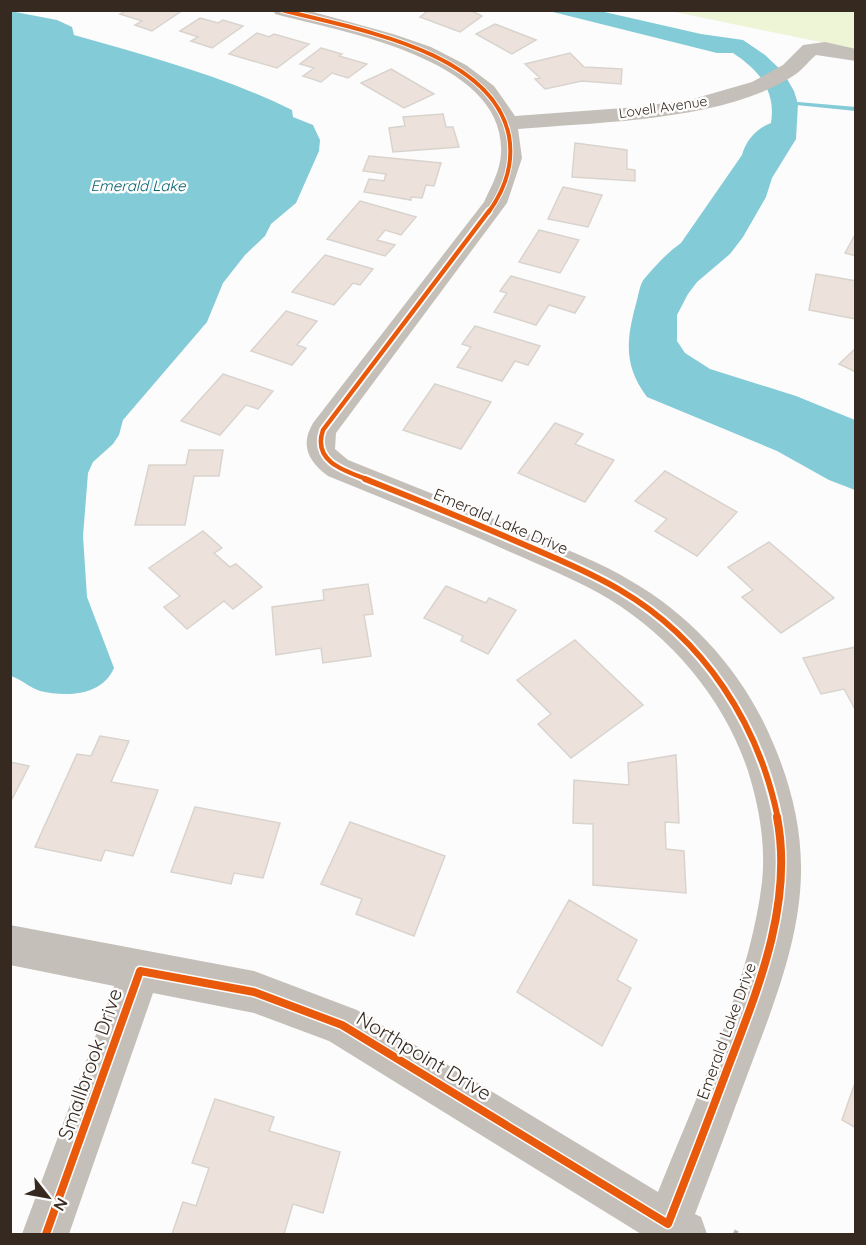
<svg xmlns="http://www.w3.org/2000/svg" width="866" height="1245" font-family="Quicksand,sans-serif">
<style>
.green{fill:#eef4d6}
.water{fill:#83cbd7}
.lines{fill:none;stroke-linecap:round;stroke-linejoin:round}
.stream{fill:#83cbd7;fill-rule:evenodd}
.building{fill:#ede2db;stroke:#d9d3ce;stroke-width:1.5}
.path{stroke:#bebbb6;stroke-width:4.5;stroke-dasharray:4 6;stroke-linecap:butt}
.minor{fill:#c4bfb8;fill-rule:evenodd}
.cycleway-far3-casing{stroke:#fcfcfc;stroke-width:6}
.cycleway-far2-casing{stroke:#fcfcfc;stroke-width:8}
.cycleway-far1-casing{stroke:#fcfcfc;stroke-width:10}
.cycleway-casing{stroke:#fcfcfc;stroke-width:11}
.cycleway-far3{stroke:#e8590c;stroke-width:4}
.cycleway-far2{stroke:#e8590c;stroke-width:4.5}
.cycleway-far1{stroke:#e8590c;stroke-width:6}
.cycleway{stroke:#e8590c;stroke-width:8}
.labels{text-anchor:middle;stroke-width:5;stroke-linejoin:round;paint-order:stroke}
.far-street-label{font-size:14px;fill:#362920;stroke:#fcfcfc}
.far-water-label{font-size:15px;font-style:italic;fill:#09626f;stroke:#fcfcfc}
.street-label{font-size:16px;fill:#362920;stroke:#fcfcfc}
.near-street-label{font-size:20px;fill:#362920;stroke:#fcfcfc}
</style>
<rect width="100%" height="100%" fill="#fcfcfc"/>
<path class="green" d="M670 11H855V50L830 44Z"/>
<path class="water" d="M10 11 57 20 72 27 74 35C148 56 223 76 292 110L293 117 313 125 320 140 319 151 296 203 271 224 265 236 245 255 223 283 207 322 123 420 119 435 113 444 93 462 88 473 83 536 87 597 114 668C102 696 67 697 40 691 30 688 21 679 11 676Z
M549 11H600L701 34 743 40 765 55 783 72 794 91 798 104 796 139 772 178 766 197 743 237 730 254 697 282 688 294 677 315V341L685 353 710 369 796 396 855 420V490L829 480 777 451 647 397C622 364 627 337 637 300 639 293 640 283 645 278 655 266 668 252 681 243L742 155C746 140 757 128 771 123 776 91 760 71 733 53H717Z"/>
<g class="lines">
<path class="stream" d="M798 102 856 107V111L796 105V103Z"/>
</g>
<path class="building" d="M127 10H183L152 31 135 25 142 21 120 14Z
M429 10H470L482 16 460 32 420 17Z
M200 18 218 23 223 20 243 26 212 48 191 41 198 37 180 31Z
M495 24 536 40 512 54 476 34Z
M257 33 269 37 274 34 309 44 277 68 229 54Z
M321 48 342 54 339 56 367 64 348 78 332 73 321 82 303 76 314 68 300 64Z
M570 53 584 67 622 69 621 84 582 81 545 89 535 79 540 78 525 64Z
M391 69 434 94 404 108 361 83Z
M443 114 446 127H453L459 147 393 152 389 128 405 126 403 117Z
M575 143 627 150V169L635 170V181L572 177Z
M369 156 441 163 434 186 426 185 422 198 411 197V200L364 192 369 179 384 181 386 174 363 171Z
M563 187 602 195 588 227 548 219Z
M360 201 416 217 401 235 385 230 377 240 395 245 385 256 327 239Z
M539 230 579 240 560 273 519 262Z
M856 233V256L845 253Z
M325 255 373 269 360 285 353 283 334 305 292 292Z
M816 274 856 281V319L809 310Z
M511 276 585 297 575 313 549 305 536 325 494 312 507 293 500 291Z
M286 311 317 321 297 345 306 348 292 365 251 351Z
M475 326 540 346 528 365 515 361 502 381 457 367 471 347 462 344Z
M856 348V372L839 364Z
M223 374 273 391 258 409 246 405 220 435 181 421Z
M435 384 491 402 461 449 403 430Z
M555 423 583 434 575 444 614 460 585 502 518 473Z
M189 450H223L219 476H194L185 525H135L149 465H186Z
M665 471 737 512 697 556 655 531 667 519 635 501Z
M203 531 222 548 214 553 230 567 236 564 262 587 233 609 224 601 187 629 164 607 180 596 149 568Z
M769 542 834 598 781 633 742 597 753 590 728 567Z
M368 584 373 614 364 615 371 656 323 663 321 648 276 655 272 607 324 600 323 590Z
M446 586 486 603 489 598 516 610 488 654 461 641 463 636 424 618Z
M575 640 643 705 571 758 538 724 551 714 517 680Z
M856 647V711L844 689 821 694 803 658Z
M100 736 129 741 111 782 158 790 133 856 105 850 101 861 35 847 77 754 91 756Z
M676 755 679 823 665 822 666 849 684 851 686 893 593 885V824L573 823 574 780 629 785 628 763Z
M10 762 29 766 10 803Z
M195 807 280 823 263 878 234 873 231 884 171 872Z
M350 822 445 856 414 936 356 914 362 899 321 884Z
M569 900 637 940 617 980 631 988 602 1046 517 992Z
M856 1080V1128L842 1120Z
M215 1099 274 1117 269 1131 340 1152 323 1213 293 1204 284 1234H172L183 1202 196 1206 209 1168 192 1163Z"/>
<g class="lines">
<path class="path" d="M735 1234 738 1228"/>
<path class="minor" d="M273 10H306L393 34 431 47 466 65 494 86 515 116 637 107 693 99 752 82 783 65 803 45 825 42 856 49V61L816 55C809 61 803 69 796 74 728 121 599 122 518 129L522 158 507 203 336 433 335 449 348 460C412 486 476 510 538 538 570 551 602 563 631 581 687 613 734 663 763 721 786 768 802 819 801 873 800 939 774 1004 751 1065 732 1115 714 1165 695 1214L701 1217 707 1234H641L329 1041 254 1013 153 993 69 1234H22L114 986 10 965V925L254 971 357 1010 658 1192C696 1097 750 983 762 882 766 845 759 806 748 771 725 701 673 638 609 599 577 580 542 566 508 551 449 524 388 501 328 476 308 461 300 445 313 423L484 202C491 187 500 171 501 154 507 59 343 32 275 14Z"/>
<defs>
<path id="cycleway-far3" d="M282 10C353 29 492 50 509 136 514 164 504 191 488 213"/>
<path id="cycleway-far2" d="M369 480C345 471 312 462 323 430L489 211"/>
<path id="cycleway-far1" d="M365 479C418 500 472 522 525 545 557 559 590 572 620 590 704 639 759 724 778 819"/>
<path id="cycleway" d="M46 1234 140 971 254 992 342 1025 668 1224C688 1173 708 1121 727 1070 757 991 794 904 777 817"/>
</defs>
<use href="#cycleway-far3" class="cycleway-far3-casing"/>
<use href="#cycleway-far2" class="cycleway-far2-casing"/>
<use href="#cycleway-far1" class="cycleway-far1-casing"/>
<use href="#cycleway" class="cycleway-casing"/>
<use href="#cycleway-far3" class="cycleway-far3"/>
<use href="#cycleway-far2" class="cycleway-far2"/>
<use href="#cycleway-far1" class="cycleway-far1"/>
<use href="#cycleway" class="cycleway"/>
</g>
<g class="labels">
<g class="far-street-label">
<text transform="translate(663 107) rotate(-8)" y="5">Lovell Avenue</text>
</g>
<g class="far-water-label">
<text x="138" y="191">Emerald Lake</text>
</g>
<g class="street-label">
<text transform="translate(501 521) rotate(23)" y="6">Emerald Lake Drive</text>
<text transform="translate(726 1031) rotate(-70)" y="6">Emerald Lake Drive</text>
</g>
<g class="near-street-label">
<text transform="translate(424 1056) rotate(31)" y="7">Northpoint Drive</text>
<text transform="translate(90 1064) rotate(-71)" y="7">Smallbrook Drive</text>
</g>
</g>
<rect width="866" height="1245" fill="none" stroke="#362920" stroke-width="24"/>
<g transform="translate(48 1197) rotate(121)" stroke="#fcfcfc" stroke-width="4.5" paint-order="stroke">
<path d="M0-4.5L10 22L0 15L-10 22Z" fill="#362920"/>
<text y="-9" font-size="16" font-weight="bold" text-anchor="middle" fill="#362920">N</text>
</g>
</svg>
